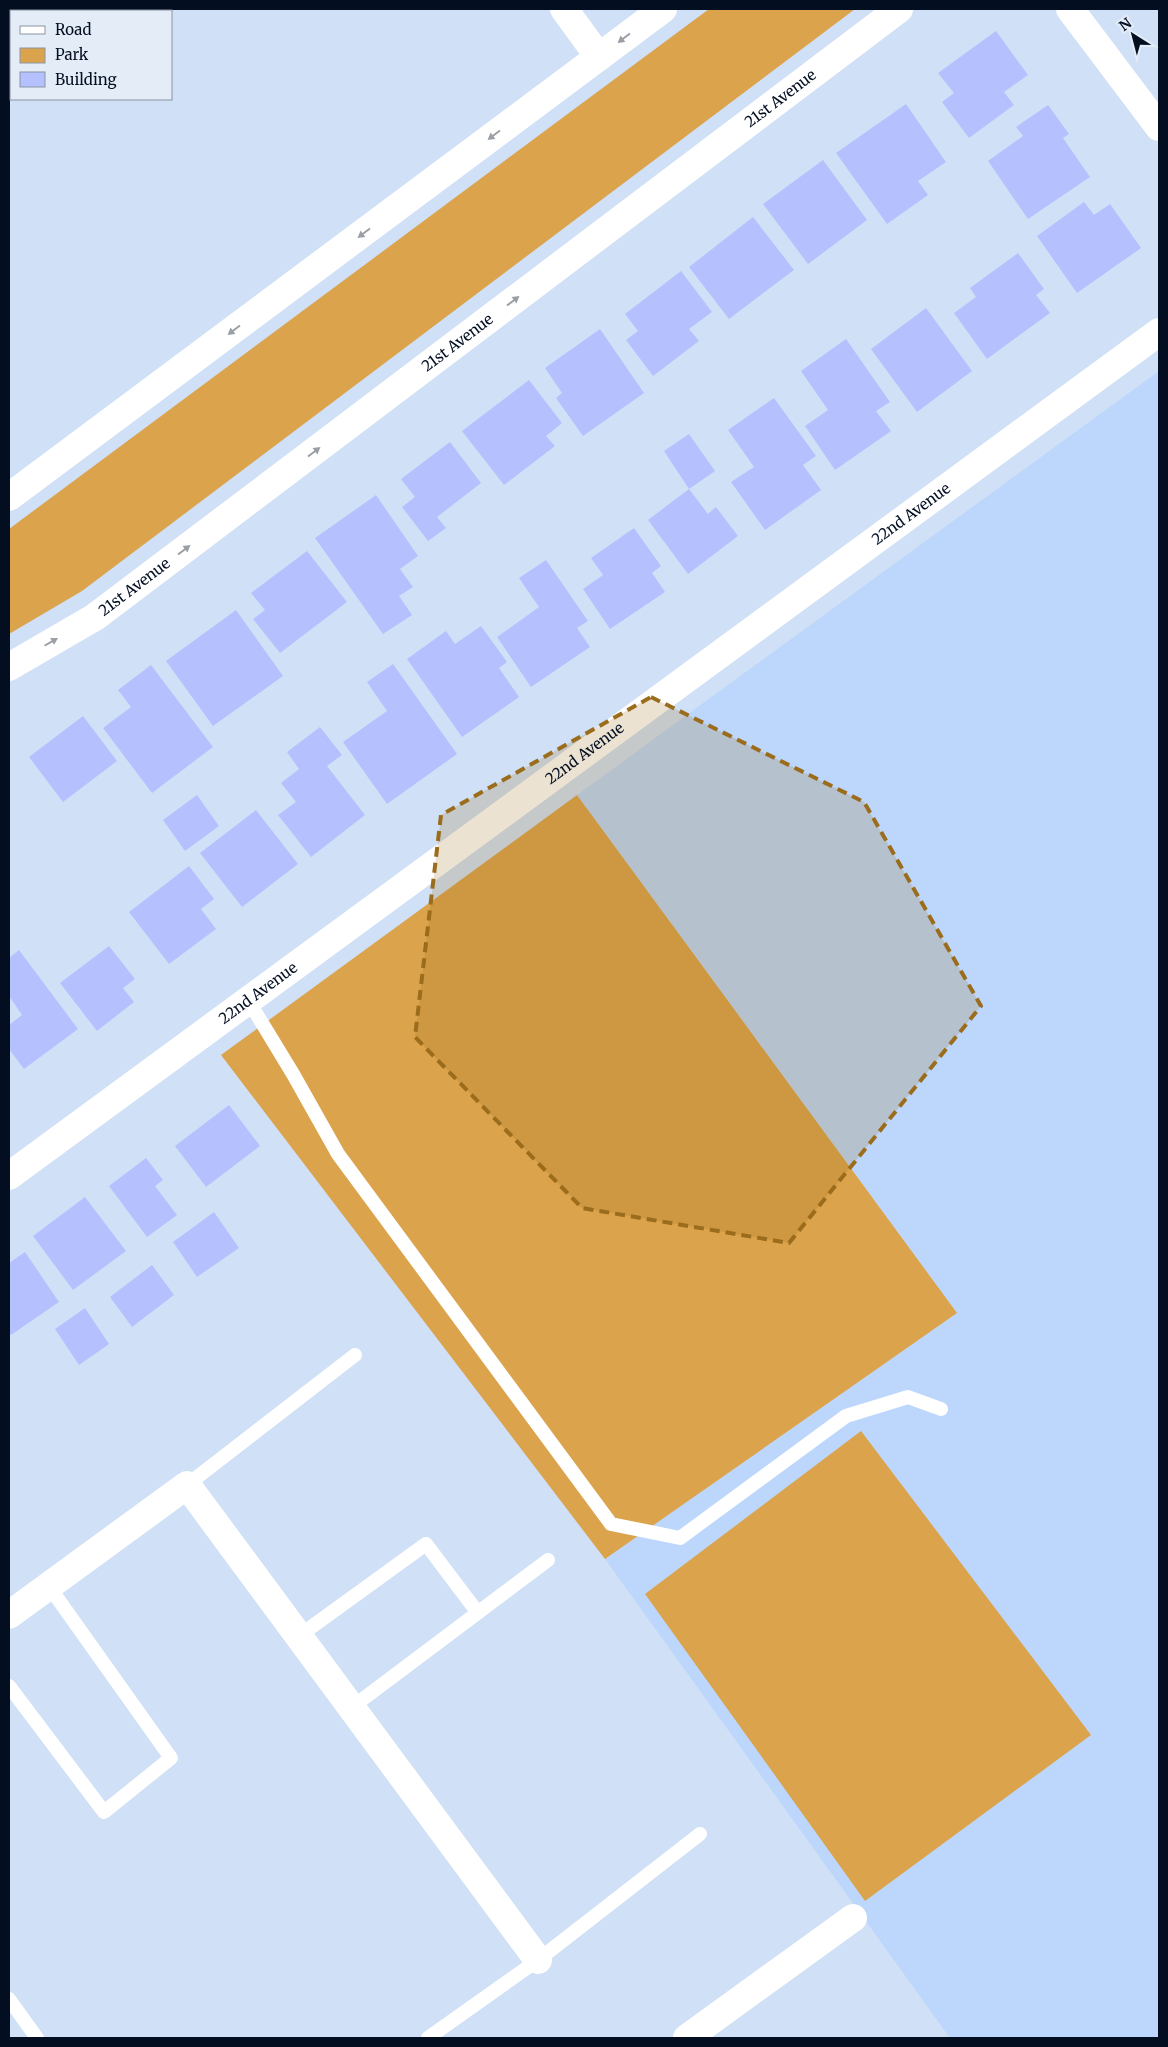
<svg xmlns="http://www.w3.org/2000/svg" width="1168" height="2047" font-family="Merriweather,serif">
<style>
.built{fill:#bcd7fb}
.green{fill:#dba34b}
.building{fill:#b5c1fe}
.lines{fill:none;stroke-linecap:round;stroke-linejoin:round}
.lane{stroke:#fff;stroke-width:14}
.street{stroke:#fff;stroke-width:28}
.secondary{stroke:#fff;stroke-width:28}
.oneway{fill:#9a9fa6}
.marked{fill:#9a6c1c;fill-opacity:0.2;stroke:#9a6c1c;stroke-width:4;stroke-dasharray:10 6;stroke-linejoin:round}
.labels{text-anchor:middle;stroke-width:4.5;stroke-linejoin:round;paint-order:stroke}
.street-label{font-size:15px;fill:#030f21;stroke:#e4ecf8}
</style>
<rect width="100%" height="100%" fill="#d0e0f6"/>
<path class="built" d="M1159 371V2038H950L605 1559 957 1313 577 795Z"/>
<path class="green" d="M709 9H855L82 591 9 634V529Z
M577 795 957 1313 605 1559 221 1055Z
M861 1431 1091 1735 865 1901 645 1594Z"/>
<path class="building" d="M996 31 1028 75 1004 92 1014 105 969 138 942 102 954 93 938 73Z
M906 104 946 162 918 181 928 195 887 224 836 153Z
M1048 105 1069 134 1063 138 1090 177 1028 219 988 161 1023 136 1016 127Z
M823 160 867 220 808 264 763 204Z
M1084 202 1094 215 1110 204 1141 248 1077 293 1037 236Z
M753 217 794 270 729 319 689 267Z
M1018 253 1044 289 1036 295 1050 313 987 359 954 313 976 297 970 288Z
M681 271 712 312 689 329 699 341 653 376 626 340 638 331 625 314Z
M926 308 972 371 917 412 871 349Z
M600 329 644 393 583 436 556 398 562 393 545 368Z
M846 339 890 402 876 411 891 431 835 470 805 426 828 410 801 371Z
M529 380 562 423 546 436 555 446 504 485 462 431Z
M774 398 816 456 803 465 821 490 765 530 731 482 754 467 728 430Z
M689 434 715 471 689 489 664 451Z
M450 442 481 483 437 517 446 528 428 541 402 507 415 497 401 479Z
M689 489 708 514 716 507 738 536 688 574 648 520Z
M376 495 418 556 400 569 413 587 399 596 412 615 383 634 315 538Z
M634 528 661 566 652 573 665 592 610 629 583 589 603 575 591 558Z
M307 551 347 602 280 653 253 619 265 610 251 593Z
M546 560 588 621 577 628 590 647 531 687 497 637 539 607 519 578Z
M236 610 283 676 213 726 166 661Z
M481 626 507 662 499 668 519 697 462 737 407 659 446 631 455 644Z
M393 664 457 754 387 804 343 742 387 711 367 682Z
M151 665 213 747 152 793 103 728 131 707 118 690Z
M83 716 117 761 63 802 29 757Z
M320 727 342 755 327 766 365 815 311 857 278 815 296 802 281 783 299 769 287 752Z
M197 795 219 826 185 851 163 820Z
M256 810 298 864 242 907 200 853Z
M189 866 214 899 201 909 216 929 169 964 129 912Z
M109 946 135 979 123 988 134 1002 97 1031 60 983Z
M19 950 78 1029 24 1069 9 1049V1025L22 1015 9 996V958Z
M229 1105 260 1146 206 1187 175 1146Z
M146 1158 163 1180 155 1186 177 1215 147 1237 109 1186Z
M85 1197 126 1251 73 1290 33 1236Z
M214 1212 239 1248 197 1277 173 1242Z
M25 1252 59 1302 11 1335 9 1332V1263Z
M152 1265 174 1295 132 1327 110 1297Z
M85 1308 109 1344 79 1365 55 1329Z"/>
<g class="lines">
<path class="lane" d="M248 1000 293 1074 338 1154 611 1524 680 1538 846 1416 908 1397 941 1409
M187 1485 355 1355
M299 1636 426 1544 478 1613
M9 1686 104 1812 171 1758 48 1585
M351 1708 548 1560
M9 1999 37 2038
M428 2038 538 1960 700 1834"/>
<g class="street">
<path d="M564 9 599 57"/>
<path d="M1070 9 1159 127"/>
<path id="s1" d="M9 1176 1159 332"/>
<path d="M9 1615 187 1485 538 1960"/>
<path d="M687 2038 853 1918"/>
</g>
<g class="secondary">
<path d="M9 497 663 9"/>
<path id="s2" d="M9 667 95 617 899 9"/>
</g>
</g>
<defs><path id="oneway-solid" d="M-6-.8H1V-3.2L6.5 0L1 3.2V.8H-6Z" transform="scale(1.25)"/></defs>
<g class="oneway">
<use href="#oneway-solid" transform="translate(624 38) rotate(143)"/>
<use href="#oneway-solid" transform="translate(494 135) rotate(143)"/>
<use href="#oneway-solid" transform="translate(364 233) rotate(143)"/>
<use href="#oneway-solid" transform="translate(513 301) rotate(-37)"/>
<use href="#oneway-solid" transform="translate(234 330) rotate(143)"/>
<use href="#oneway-solid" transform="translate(314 452) rotate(-37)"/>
<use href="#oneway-solid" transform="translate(184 550) rotate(-37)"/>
<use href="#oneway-solid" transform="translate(51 642) rotate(-30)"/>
</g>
<path class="marked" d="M651 697 864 802 981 1006 789 1243 582 1208 415 1037 441 815Z"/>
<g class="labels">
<g class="street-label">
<text dy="5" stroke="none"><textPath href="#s2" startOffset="959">21st Avenue</textPath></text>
<text dy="5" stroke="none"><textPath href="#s2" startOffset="554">21st Avenue</textPath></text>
<text dy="5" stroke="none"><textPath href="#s1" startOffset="1119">22nd Avenue</textPath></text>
<text dy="5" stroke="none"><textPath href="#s2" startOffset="149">21st Avenue</textPath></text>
<text dy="5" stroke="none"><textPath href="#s1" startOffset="714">22nd Avenue</textPath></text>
<text dy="5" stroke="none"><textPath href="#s1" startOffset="309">22nd Avenue</textPath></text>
</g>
</g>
<rect width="1168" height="2047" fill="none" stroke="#030f21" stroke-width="20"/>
<rect x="10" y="10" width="162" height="90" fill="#e4ecf8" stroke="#8a94a2"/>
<rect x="20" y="26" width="25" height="8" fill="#ffffff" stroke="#8a94a2"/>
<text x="55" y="35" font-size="15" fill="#030f21">Road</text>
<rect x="20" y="48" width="25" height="15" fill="#dba34b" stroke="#8a94a2"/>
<text x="55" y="60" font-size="15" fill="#030f21">Park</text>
<rect x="20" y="72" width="25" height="15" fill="#b5c1fe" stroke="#8a94a2"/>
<text x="55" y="85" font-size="15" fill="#030f21">Building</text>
<g transform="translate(1133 35) rotate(324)" stroke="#e4ecf8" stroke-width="4" paint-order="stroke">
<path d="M0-4L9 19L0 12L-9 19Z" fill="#030f21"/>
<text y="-8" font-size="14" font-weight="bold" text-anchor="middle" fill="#030f21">N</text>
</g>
</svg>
